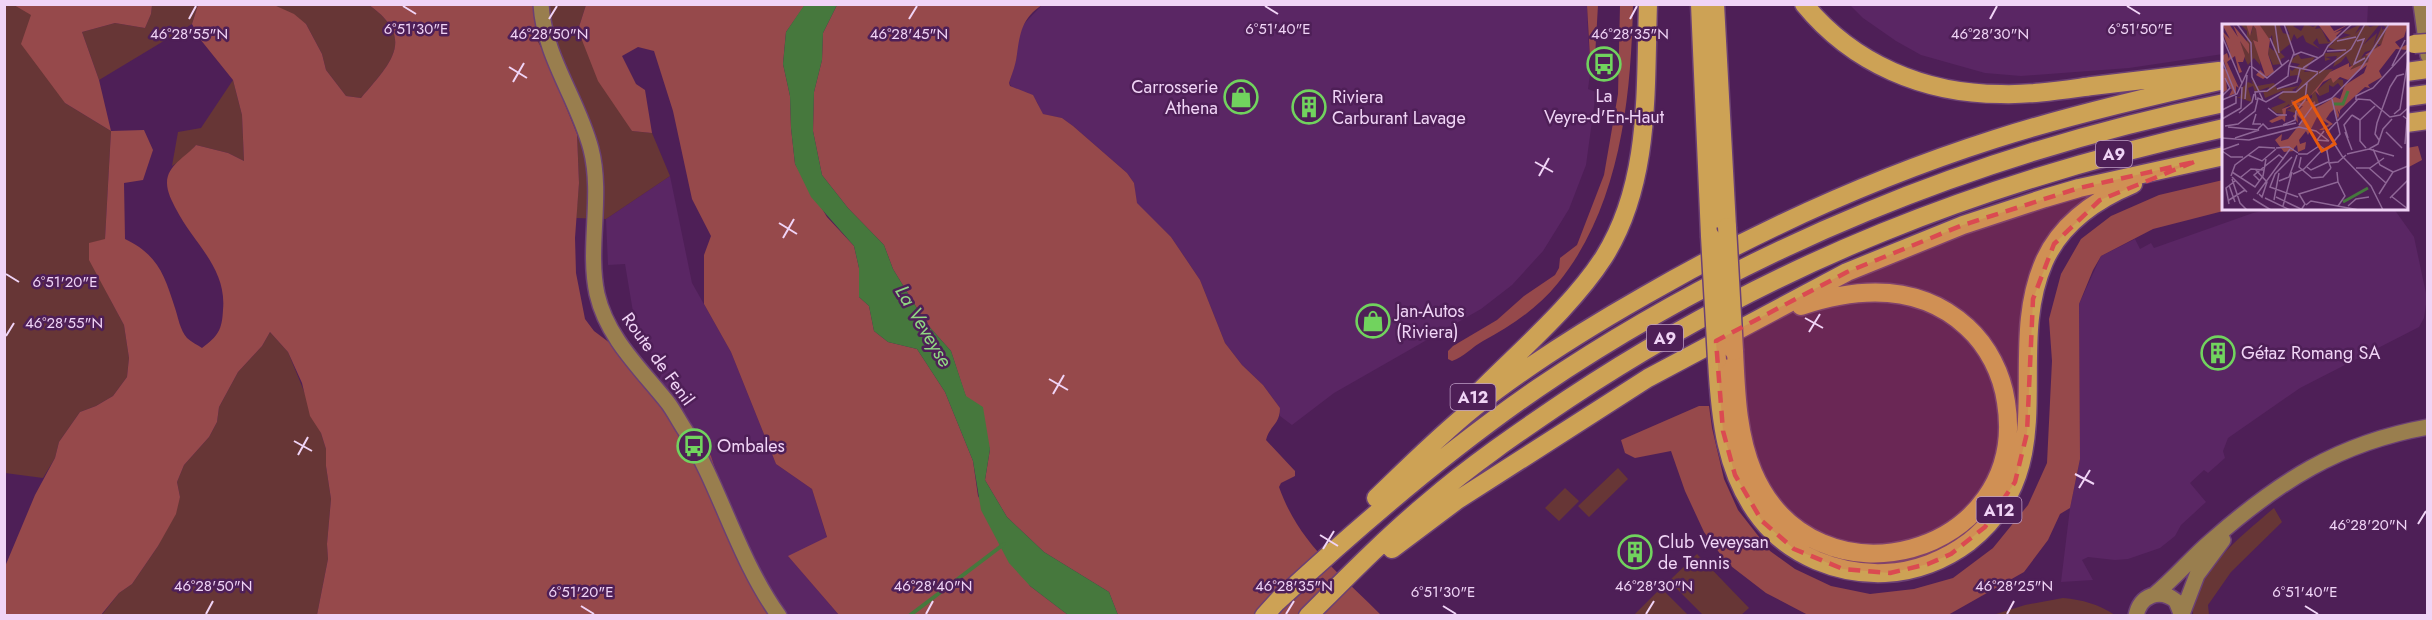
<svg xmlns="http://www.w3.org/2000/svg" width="2432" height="620" font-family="Jost,sans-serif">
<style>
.built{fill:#5a2664}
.green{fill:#673636}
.forest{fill:#96494b}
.water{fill:#46783d}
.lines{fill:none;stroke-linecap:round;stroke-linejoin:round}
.stream{stroke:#46783d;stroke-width:4}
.secondary-casing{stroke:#6b4074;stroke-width:18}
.highway-casing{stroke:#6b4074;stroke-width:21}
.secondary{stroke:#997e4e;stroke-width:15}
.highway{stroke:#cda255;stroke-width:18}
.highway-bridge-casing{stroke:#6b4074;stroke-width:21;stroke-linecap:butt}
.highway-bridge{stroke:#cda255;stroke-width:18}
.marked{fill:#db4a51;fill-opacity:0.2;stroke:#db4a51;stroke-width:4.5;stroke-dasharray:12 8;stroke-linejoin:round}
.ticks{fill:none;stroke:#f0d4f6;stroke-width:2}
.labels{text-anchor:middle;stroke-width:5;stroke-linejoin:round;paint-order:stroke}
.shield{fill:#4e1f57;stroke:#bf9ec6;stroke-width:1.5}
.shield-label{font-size:16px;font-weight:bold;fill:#f0d4f6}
.poi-label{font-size:18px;fill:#f0d4f6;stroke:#4e1f57;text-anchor:start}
.street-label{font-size:18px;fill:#f0d4f6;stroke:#4e1f57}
.water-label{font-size:20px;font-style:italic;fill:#90d683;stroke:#4e1f57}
.inset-river{fill:none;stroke:#46783d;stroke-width:3}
.inset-road{fill:none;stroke:#8f6797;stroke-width:1.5}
.view{fill:#e8590c;fill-opacity:0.15;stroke:#e8590c;stroke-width:3}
.inset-edge{fill:none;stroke:#f0d4f6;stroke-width:3}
.ticks-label{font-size:15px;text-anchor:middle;fill:#f0d4f6;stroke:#4e1f57;stroke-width:5;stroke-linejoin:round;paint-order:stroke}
</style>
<rect width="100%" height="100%" fill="#4e1f57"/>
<path class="built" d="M1587 4 1588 35 1590 58 1592 59 1588 89 1596 92 1586 165 1569 209 1543 251 1512 285 1481 309 1334 393 1292 425 1280 416V408L1263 385 1242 365 1225 343 1200 280 1171 237 1136 203 1134 183 1127 173 1073 126 1062 118 1042 114 1037 102 1028 93 1014 90 1009 83 1017 56V37L1024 24 1042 5Z
M1850 5 2368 4V5L2367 25 2224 26 2223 54 2129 68 2021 76 1985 73 1921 55 1896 41 1863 18Z
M670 176 692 283 731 352 776 464 812 489 827 538 789 557 839 615H780L751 581 711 456 659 380 663 371 636 330 625 264 608 265 606 219Z
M2272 209H2394L2414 237 2427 298 2424 318 2419 327 2300 388 2228 438 2223 451 2225 458 2208 473 2204 470 2190 483 2206 502 2181 525 2175 536 2160 548 2128 559 2115 560 2088 557 2082 560 2093 580 2061 582 2070 508 2080 459 2079 304 2101 256 2135 239 2140 249 2151 243 2154 248 2253 213Z"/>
<path class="green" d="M14 4 32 15 65 103 111 131 105 239 107 293 124 325 129 358 127 377 113 396 96 406 80 412 59 442 55 458 43 478 5 473 4 5Z
M152 5H198L192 24 99 80 82 32 115 23 145 28 151 14Z
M274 5H369C417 39 390 64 361 98L346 96 326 70 322 54 306 24Z
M533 5H586L578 30 632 131 652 133 670 176 606 219 576 218 579 183 577 134 564 102 561 84 537 40Z
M233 80 242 115 244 161 228 153 196 145 186 157 172 166 178 132 201 128Z
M270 332 288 352 321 433 326 449V466L331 499 327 544 328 559 317 615 101 616 119 593 132 584 158 546 180 497 177 482 184 465 209 437 217 422 219 407 238 372 262 346Z
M1618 468 1628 479 1589 517 1578 506Z
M1565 488 1579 501 1559 521 1545 508Z
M2274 508 2282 522 2231 572 2208 605 2209 615 2193 616C2192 573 2245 533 2274 508Z
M1697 554 1749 608 1741 615H1703L1669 581Z
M1661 588 1688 615H1637L1635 614Z
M2063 598C2083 600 2098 604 2115 615H1993L2025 605Z"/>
<path class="forest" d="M14 5H152L151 14 145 28 115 23 82 32 99 80 111 131 144 130 153 150 143 180 124 183 125 239C158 255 164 274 175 308 178 317 180 330 187 338 191 342 198 345 202 348 218 336 222 330 223 310 227 268 194 244 176 209 172 201 167 192 167 183 167 165 186 157 196 145L228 153 244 161 242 115 233 80 200 39 192 24 198 5H274L294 14 306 24 322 54 326 70 346 96 361 98C390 64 417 39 369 5H533L537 40 561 84 564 102 577 134 579 183 575 238 576 273 585 319 594 331 659 380 711 456 751 581 780 615H317L328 559 327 544 331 499 326 466V449L321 433 310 416 302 383 288 352 270 332 262 346 238 372 219 407 217 422 209 437 184 465 177 482 180 497 176 514 158 546 132 584 119 593 101 615H5L4 569 35 495 55 458 59 442 80 412 96 406 113 396 127 377 129 358 124 325 89 260V243L105 239 111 131 65 103 21 44 31 15Z
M586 5H805L786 32 783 64 790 96 791 128 795 164 827 217 854 246 859 268V297L869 306 874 331 888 342 917 349 945 392 973 461 978 496 1030 586 1068 615H839L788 556 827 537 812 489 776 464 731 352 704 304V255L711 236 692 199 673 111 654 51 638 47 622 56 636 84 645 90 652 133 632 131 598 81 578 30Z
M837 5H1042C1022 18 1020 33 1017 54 1016 64 1012 74 1009 83L1010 86 1033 95 1043 114 1062 118 1073 126 1127 173 1134 183 1137 203 1171 237 1200 280 1225 343 1242 365 1263 385 1280 408C1280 425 1269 426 1266 440L1295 471V476L1281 483 1279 487C1299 544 1341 574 1381 615H1118L1109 592 1044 552 1007 517 985 480 990 449 966 397 951 351 926 323 893 269 884 245 848 208 822 175 813 131 814 92 822 60 823 33Z
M1587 5H1598L1595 57 1592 59 1590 58Z
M1620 5H1633C1631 99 1620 207 1558 283 1538 308 1511 326 1483 341 1472 347 1464 357 1452 361L1448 359V351L1453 346 1497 320 1524 296 1555 275 1559 268 1560 258 1577 245 1604 175 1618 94Z
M2418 146 2422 160 2407 168V148Z
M2223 180 2224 208 2231 209 2153 229 2101 256 2093 270 2079 304 2080 459 2070 508 2060 514 2048 540 2024 572 1948 615H1808L1766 593 1727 563 1704 532 1685 491 1671 451 1635 458 1625 453 1621 440 1699 406H1709L1712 428 1724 479 1738 510 1770 551 1795 569 1831 586 1870 594 1914 589 1953 578 1993 548 2028 505 2047 463 2052 361 2049 319 2061 274 2081 239 2111 216 2159 195Z"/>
<path class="water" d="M805 4 837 5 823 33 822 60 814 92 813 131 822 175 848 208 884 245 893 269 926 323 951 351 966 396 983 407 990 449 985 480 1007 517 1044 552 1109 592 1118 615H1068L1030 586 1009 563 981 510 973 461 945 392 917 349 888 342 874 331 869 306 859 297V268L854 246 811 197 795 164 791 128 790 96 783 64 786 32Z"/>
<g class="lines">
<path class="stream" d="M909 616 1004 544"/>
<defs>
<path id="secondary" d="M541 4C544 57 578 99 591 149 603 196 587 247 597 294 607 338 641 369 668 403 674 411 679 421 685 430 721 489 738 559 779 616
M2421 4 2428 55
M2154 595C2175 578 2191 558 2211 541 2278 482 2338 443 2428 427
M2182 614 2197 575 2223 540
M2136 616C2140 595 2160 588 2176 601L2182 616"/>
<path id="highway" d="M1700 4 1710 236
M1715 4 1727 227
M1804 4C1853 64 1925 94 2001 94 2031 95 2062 90 2092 86 2134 81 2176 76 2219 71
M2406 72 2428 69
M2406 97 2428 94
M2406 123 2428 120
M1734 351C1736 392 1737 434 1753 472 1814 615 2031 556 2006 402 2002 374 1988 346 1967 327 1919 283 1858 287 1801 306
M1717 360C1720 417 1725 473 1761 519 1790 556 1839 575 1885 573 1915 572 1945 560 1969 542 2066 465 2003 356 2044 262 2061 223 2095 200 2133 184
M1474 397C1516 354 1572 307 1604 257 1651 182 1645 90 1648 4
M1376 498C1408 467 1440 435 1475 407 1528 365 1586 329 1644 296 1755 232 1873 178 1995 139 2070 115 2147 97 2224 80
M1392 549 1456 501 1648 378 1847 272 1963 225 2045 198 2079 188 2224 156
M1277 602C1360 525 1445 452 1538 388 1745 248 1979 153 2224 103
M1264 616 1284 594
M1308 616C1347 577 1385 538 1427 503 1471 465 1519 432 1568 399 1773 263 1983 181 2224 128"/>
</defs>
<use href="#secondary" class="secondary-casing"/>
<use href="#highway" class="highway-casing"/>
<use href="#secondary" class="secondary"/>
<use href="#highway" class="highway"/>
<defs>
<path id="highway-bridge" d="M2414 44 2428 43
M1727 227 1734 351
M1710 236 1717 360"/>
</defs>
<use href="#highway-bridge" class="highway-bridge-casing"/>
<use href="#highway-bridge" class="highway-bridge"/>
</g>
<path class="marked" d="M2194 162 2100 200 2054 244 2033 299 2027 433 2015 482 1985 527 1951 554 1928 564 1890 573 1843 569 1794 549 1762 521 1735 475 1723 431 1716 341 1847 272 1963 225 2079 188Z"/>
<path class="ticks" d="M403 6 416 14M1265 6 1278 14M2127 6 2140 14M189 19 196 6M549 19 557 6M909 19 917 6M1630 19 1637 6M1990 19 1997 6M509 67 527 78M513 82 524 63M1535 162 1553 172M1539 176 1549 158M779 223 797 234M783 238 794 219M6 274 19 282M1805 318 1823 328M1809 332 1820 314M6 336 14 323M1049 379 1068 390M1053 394 1064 375M294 441 312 451M298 455 308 437M2075 474 2094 484M2079 488 2090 470M2418 524 2426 511M1320 535 1338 546M1323 549 1334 531M581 606 594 614M1443 606 1456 614M2305 606 2318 614M206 614 213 601M926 614 933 601M1286 614 1294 601M1646 614 1654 601M2007 614 2014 601"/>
<defs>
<symbol id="bus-ring" viewBox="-11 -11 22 22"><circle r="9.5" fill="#4e1f57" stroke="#71d35e" stroke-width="1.5"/><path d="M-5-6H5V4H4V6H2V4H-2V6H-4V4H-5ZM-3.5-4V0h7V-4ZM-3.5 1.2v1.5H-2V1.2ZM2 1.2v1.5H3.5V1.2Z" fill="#71d35e"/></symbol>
<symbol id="shop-ring" viewBox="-11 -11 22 22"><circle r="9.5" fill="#4e1f57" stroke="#71d35e" stroke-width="1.5"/><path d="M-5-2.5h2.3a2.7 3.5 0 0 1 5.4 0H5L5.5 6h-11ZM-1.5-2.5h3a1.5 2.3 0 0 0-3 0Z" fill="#71d35e"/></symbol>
<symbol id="building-ring" viewBox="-11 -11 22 22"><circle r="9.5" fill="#4e1f57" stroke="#71d35e" stroke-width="1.5"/><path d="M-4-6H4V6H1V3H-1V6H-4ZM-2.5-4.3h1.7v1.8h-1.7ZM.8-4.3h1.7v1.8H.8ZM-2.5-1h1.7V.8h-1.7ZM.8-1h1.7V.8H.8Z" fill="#71d35e"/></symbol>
</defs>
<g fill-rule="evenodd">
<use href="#bus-ring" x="1585" y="45" width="38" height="38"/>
<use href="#shop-ring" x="1222" y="78" width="38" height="38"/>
<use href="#building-ring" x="1290" y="88" width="38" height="38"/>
<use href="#shop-ring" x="1354" y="302" width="38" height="38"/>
<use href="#building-ring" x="2199" y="334" width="38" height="38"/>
<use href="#bus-ring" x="675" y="427" width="38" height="38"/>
<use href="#building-ring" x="1616" y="533" width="38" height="38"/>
</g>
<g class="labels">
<g class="shield">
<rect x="2096" y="141" width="36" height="26" rx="4.5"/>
<rect x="1647" y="325" width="36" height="26" rx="4.5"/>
<rect x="1450.5" y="384" width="45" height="26" rx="4.5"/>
<rect x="1976.5" y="497" width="45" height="26" rx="4.5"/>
</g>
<g class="shield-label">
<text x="2114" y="160">A9</text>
<text x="1665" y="344">A9</text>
<text x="1473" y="403">A12</text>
<text x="1999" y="516">A12</text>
</g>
<g class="poi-label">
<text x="1218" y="93" text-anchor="end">Carrosserie<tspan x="1218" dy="21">Athena</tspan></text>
<text x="1604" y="102" text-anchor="middle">La<tspan x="1604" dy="21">Veyre-d'En-Haut</tspan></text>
<text x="1332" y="103">Riviera<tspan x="1332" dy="21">Carburant Lavage</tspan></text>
<text x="1396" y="317">Jan-Autos<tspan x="1396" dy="21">(Riviera)</tspan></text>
<text x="2241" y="359">Gétaz Romang SA</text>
<text x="717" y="452">Ombales</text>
<text x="1658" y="548">Club Veveysan<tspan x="1658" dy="21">de Tennis</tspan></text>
</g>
<g class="street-label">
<text transform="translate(658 359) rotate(54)" y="6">Route de Fenil</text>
</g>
<g class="water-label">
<text transform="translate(924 326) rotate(59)" y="7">La Veveyse</text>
</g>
</g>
<g transform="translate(2222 24)">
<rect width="186" height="186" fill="#4e1f57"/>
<path d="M24 0 29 10 31 1 34 5 37 19 31 17 39 32 38 41 32 34 26 41 23 35 18 17 25 25V7L19 1ZM37 0H57L61 9 68 11 63 0H81L71 2 79 7 83 0 91 3 96 0 93 5 99 4 106 18 129 11 121 9 113 12 139 0 133 10 143 0 148 3 158 0 141 21 155 9 151 23 160 2V6L164 4 161 0H166V7L159 21 155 20 157 24 143 28 139 34 146 30V38L123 49 130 44 124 32 119 38 111 43 115 32 103 33 109 35 103 37 102 25 103 29 121 28 105 23 112 19 97 20 95 14 91 19 98 25 84 18 81 11 75 15 72 10 68 20 58 28 63 33 59 35V40L51 41 46 30 47 23 52 27 50 11 46 17ZM76 30 79 35 93 33 82 48 111 45 93 66 98 83 91 84 95 80 89 77 87 80 84 75 90 74V70L79 79 69 77 71 81H81L73 89 64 86 69 85 67 80 60 85 62 90 54 89 49 84 64 78 56 74 62 66 43 74 41 67 46 68 47 63 33 68 31 62 26 64 30 78 14 73H18L20 64 26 58 31 60 29 55 35 62 52 59 55 65 77 62 70 66 73 68 80 57 76 51 68 52V45L70 47 78 40 67 38ZM109 54 121 56 122 67 116 59 111 63 107 61V68L98 72 95 66Z" fill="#673636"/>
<path d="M0 0H7L16 13 11 1 27 20V30L18 17 23 32 21 38H16L20 48 17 49 13 32 5 38 17 64 14 62V69L7 72 10 66 4 55 5 66 0 69V44L5 46 0 32 5 29 7 35 8 28 0 7 8 15ZM24 0H37L48 16 46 30 52 48 41 55 34 51 38 46 43 51 31 16 36 18 34 5 31 1 28 12ZM96 0H107L112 7 127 0 112 9 120 6 114 12 117 14 109 18ZM166 0H186L182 13 173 18 178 24 186 20V26L174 25 157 47 160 53 146 61 148 64 143 63 118 86V90L115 85 117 91 116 95 112 85 108 89 104 95 111 100 101 106H97L107 100 95 93 86 111 84 107 77 116 78 120 84 118 83 125 76 128 75 121 72 124V134V127L62 128 53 116 60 110 59 117 66 115 89 86 80 96 75 91 76 99 71 92 81 82 71 81 64 85 63 98 60 95 50 99 47 97 61 90 60 85 70 81 69 76 79 79 87 73 108 48 127 39V43L132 41 128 46 146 38 147 32 143 31 159 21ZM145 41 142 49 123 61 118 75 113 73 94 84 93 77 88 80 87 76 83 77 93 67 98 72 95 66 101 58 109 54 111 59 118 53 126 56Z" fill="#96494b" fill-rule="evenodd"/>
<path class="inset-river" d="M111 80H121L126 67M121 178 146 164"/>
<path class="inset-road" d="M15 0 29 19 30 53 41 76M53 0 57 29M62 0 72 29 67 42 96 48M0 12 20 59M48 14 60 42M115 17 134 13M135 17 142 15 132 40 143 34M105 27 124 26M72 31 79 28 97 34M0 36 14 71M29 42 45 54 67 36M170 42 183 16M81 44 101 31 106 22 130 0M97 49 129 25 143 0M55 65 75 58 78 45M0 72 8 64 3 54M110 74 139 44 167 0M23 75 25 51M0 76 15 70 28 42M34 76 33 68 45 67 66 52 67 42M134 76V72L151 64 186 26M46 84 55 91H65M0 86 14 79V72M74 87 83 76 85 59M17 89 30 78 32 70M34 90 31 100H39M172 90 178 85 186 36M130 91 138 96V117L144 124M181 92 185 95 183 120M0 95 19 84 20 63M138 96 153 82M61 101 73 96 74 87M77 101 90 83 110 74M3 102 16 100 33 87 36 74 44 78 61 68H74L96 49M6 103 37 106 13 114M36 105 41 100 46 105 74 99M102 107 95 116 107 117M123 108 130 126M164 108 180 124M0 114 27 116 77 103 94 107 107 117M126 114 122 101 130 91M157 116 153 110 155 99 168 63 175 52 182 50M98 122 105 127 107 138M54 124 67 123 76 129M147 125 156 120 161 105 170 95M151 125 158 141 171 148M0 126 17 120M105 126 118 110 110 75M0 127 9 133H21M76 130H85L97 122M125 130 147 125 172 132M26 131 40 137 54 125M70 133 53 150 48 163 76 173M79 133 77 143 90 154 101 153 109 144M85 143 89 146 106 138M109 144 107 139 116 138 124 131M134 144H148L162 134M147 144 164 159M33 145 45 158 40 173 37 170M10 148 33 163 41 152 44 135M71 150 82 145 101 125M9 152 13 141 37 123 53 124M10 153 25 168M19 153 29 145 42 146M10 155 18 179 25 186M38 157 32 151 57 131 62 135M57 157 67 153 75 131M7 161 13 178M35 170 68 125M157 170 171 148 186 142M169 172 186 185M54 173 79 185M43 174 68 186M168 174 186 156M31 175 49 186M7 176 23 166M52 176 57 149M7 180 4 164 13 157M84 181 89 177 137 186M61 182 70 148M116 182 123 172 116 158M126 182 134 175 147 173M79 186 83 180 77 170 116 158 115 148M161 186 149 162 120 132 105 108 136 75 148 76 168 93 178 91 186 84"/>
<path class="view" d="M85 72 113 120 100 127 72 79Z"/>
<rect width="186" height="186" class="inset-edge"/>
</g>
<g class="ticks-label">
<text x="416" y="34">6°51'30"E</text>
<text x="1278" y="34">6°51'40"E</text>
<text x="2140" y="34">6°51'50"E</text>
<text x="189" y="39">46°28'55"N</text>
<text x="549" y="39">46°28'50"N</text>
<text x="909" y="39">46°28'45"N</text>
<text x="1990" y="39">46°28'30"N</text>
<text x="1630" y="39">46°28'35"N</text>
<text x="65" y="287">6°51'20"E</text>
<text x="64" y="328">46°28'55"N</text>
<text x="2368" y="530">46°28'20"N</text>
<text x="213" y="591">46°28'50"N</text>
<text x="933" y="591">46°28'40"N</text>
<text x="1294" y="591">46°28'35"N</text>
<text x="1654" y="591">46°28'30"N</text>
<text x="2014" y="591">46°28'25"N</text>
<text x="581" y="597">6°51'20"E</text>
<text x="1443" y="597">6°51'30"E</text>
<text x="2305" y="597">6°51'40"E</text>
</g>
<rect width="2432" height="620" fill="none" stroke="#f0d4f6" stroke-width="12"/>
</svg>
